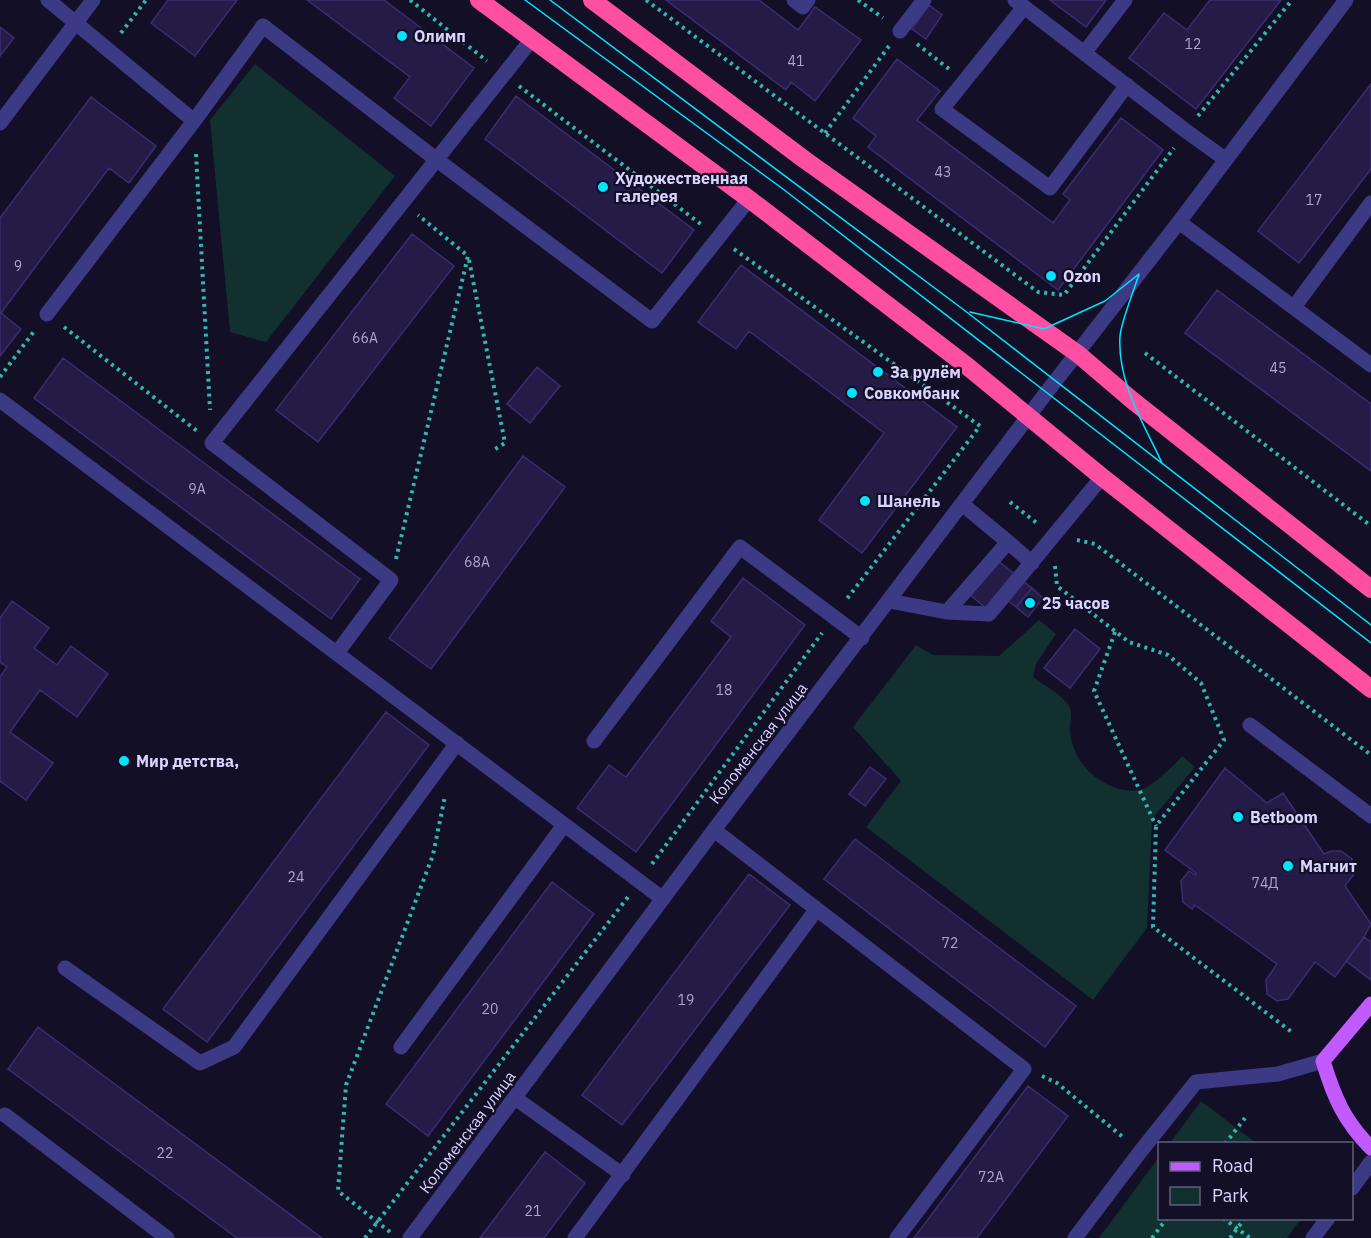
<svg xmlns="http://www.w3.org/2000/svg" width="1371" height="1238" font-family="'IBM Plex Sans',sans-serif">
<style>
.green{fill:#12302f}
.building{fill:#241b47;stroke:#3b2d73;stroke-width:1.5}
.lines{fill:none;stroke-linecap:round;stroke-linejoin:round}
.path{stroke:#2fb8b0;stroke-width:4;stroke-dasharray:3 4.5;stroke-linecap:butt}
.minor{stroke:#3d3a85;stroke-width:15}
.major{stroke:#c25bff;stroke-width:15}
.highway{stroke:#ff4fa3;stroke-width:18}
.tram{stroke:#00e5ff;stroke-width:1.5}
.poi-dot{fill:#00e5ff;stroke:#130f26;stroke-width:2}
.labels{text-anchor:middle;stroke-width:4.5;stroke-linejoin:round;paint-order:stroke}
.number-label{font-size:14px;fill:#aca6d1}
.poi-label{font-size:16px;font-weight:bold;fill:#d9d4ff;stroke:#130f26;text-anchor:start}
.street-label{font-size:16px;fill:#d9d4ff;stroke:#130f26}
</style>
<rect width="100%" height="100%" fill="#130f26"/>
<path class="green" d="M255 64 395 176 266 342 230 332 210 120Z
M1039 620 1056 634 1036 664 1033 677C1043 685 1058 692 1066 702 1075 711 1069 722 1070 733 1071 739 1073 746 1075 751 1084 775 1118 797 1143 789 1152 786 1176 764 1182 756L1195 767 1152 819 1147 928 1093 1000 866 827 901 781 853 727 916 645 933 655 999 656Z
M1201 1101 1256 1143H1170Z
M1159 1157 1160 1218 1301 1219 1287 1238H1099Z"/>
<path class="building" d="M168 0H237L195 56 151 23Z
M307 0H384L474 68 431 126 394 98 410 77Z
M666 0H759L798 30 815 7 861 40 815 101 791 82 786 90Z
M1050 0H1106L1086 27Z
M1210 0H1281L1196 109 1129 58 1164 13 1187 30Z
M929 5 942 15 926 39 912 29Z
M0 27 14 38 0 56Z
M897 59 940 91 917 120 1053 223 1070 200 1063 194 1121 118 1163 150 1058 290 868 147 876 136 853 118Z
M1371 84V169L1299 263 1258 231Z
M516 96 694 230 662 273 485 139Z
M91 97 156 146 129 183 109 168 1 313 21 329 0 356V218Z
M412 234 454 266 318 442 276 410Z
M741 265 957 427 862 553 819 520 884 433 749 331 736 349 698 322Z
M1217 290 1371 404V471L1185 333Z
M63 358 360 579 331 619 34 398Z
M537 367 560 386 530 423 507 404Z
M523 456 565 487 431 669 389 638Z
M997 560 1032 588 1016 607 1001 595 988 610 969 594Z
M743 578 805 625 636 852 577 808 609 765 626 777 731 637 711 621Z
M1032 588 1043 598 1028 617 1016 607Z
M12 601 49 628 34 648 57 665 71 646 108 674 77 717 40 690 10 732 53 763 26 800 0 781V677L7 667 0 662V618Z
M1075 629 1100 649 1070 688 1044 668Z
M386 712 429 745 207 1042 163 1009Z
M870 767 886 779 865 806 849 794Z
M1225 768 1267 803 1283 793 1324 854 1331 851H1341L1352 859 1354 874 1345 886 1371 924 1364 937 1335 977 1315 962 1288 999 1277 1001 1267 994 1266 980 1277 964 1195 905 1192 909 1183 902 1181 881 1189 871 1195 875 1196 873 1165 850Z
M855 839 1076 1006 1045 1047 824 879Z
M749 874 790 905 622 1125 582 1095Z
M552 882 594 914 428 1136 386 1104Z
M1364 937 1371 942V980L1346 961Z
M38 1027 322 1238H237L8 1069Z
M1028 1086 1068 1116 977 1238H914Z
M545 1152 585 1183 544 1238H480Z"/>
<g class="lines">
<path class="path" d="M410 0 487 61
M646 0 1038 292 1064 295 1174 148
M858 0 883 18
M121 33 146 0
M917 44 949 69
M519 86 702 225
M1198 116 1292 0
M825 133 889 46
M196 154 210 410
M734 249 980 426 846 600
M469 260 505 443 492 451
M64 327 197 431
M1145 353 1371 526
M0 377 35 330
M1010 502 1038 524
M1077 540 1095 544 1371 755
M396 559 468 256 418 215
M1055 566 1057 586 1129 642 1168 655 1201 683 1224 740 1156 826 1153 927 1293 1033
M1115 632 1094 691 1156 826
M652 864 822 633
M1042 1076 1057 1083 1124 1138
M1225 1144 1245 1118
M1223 1218 1250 1238
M390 1232 338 1191 346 1085 433 855 445 796
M365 1238 628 897
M1152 1238 1167 1218
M1230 1238 1245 1218"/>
<path class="minor" d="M48 0 194 121 263 26 437 160 652 321 749 199
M794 0 803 7 808 0
M1015 0 1186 131 1225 159
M1024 7 942 109 1050 188 1127 85
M900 31 924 0
M1085 52 1125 0
M0 123 93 0
M1179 222 1371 365
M1294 307 1371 203
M47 314 194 121
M0 400 663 899
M962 504 1008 542
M889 601 947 612 989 614 1102 477
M947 612 1008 542 1032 563
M337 653 391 580 212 443 532 39
M1250 725 1371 816
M594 741 740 547 862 638
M714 830 1024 1069 897 1238
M65 968 200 1063 234 1047 457 743
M401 1047 564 825
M515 1098 623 1175
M5 1115 167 1238
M1352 1188 1371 1162
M410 1238 714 830 1046 393 1179 222 1346 0
M575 1238 816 910
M1075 1238 1140 1152 1196 1082 1278 1074 1323 1061
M1313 1238 1328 1218"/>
<path class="major" d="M1371 1004 1323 1061C1334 1097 1344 1121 1371 1148"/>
<path class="highway" d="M479 0 749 199 967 366 1102 477 1371 689
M592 0 805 160 1078 354 1132 400 1371 589"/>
<path class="tram" d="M525 0 783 189 1371 643
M550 0 964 310 1371 625
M1139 274C1134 291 1122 319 1120 336 1117 382 1144 424 1162 463
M970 312 1044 329 1105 301 1139 274"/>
</g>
<g class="poi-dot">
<circle cx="402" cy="36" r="6"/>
<circle cx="603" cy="187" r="6"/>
<circle cx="1051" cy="276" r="6"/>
<circle cx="878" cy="372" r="6"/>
<circle cx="852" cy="393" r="6"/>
<circle cx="865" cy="501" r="6"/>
<circle cx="1030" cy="603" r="6"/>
<circle cx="124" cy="761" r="6"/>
<circle cx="1238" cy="817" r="6"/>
<circle cx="1288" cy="866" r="6"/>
</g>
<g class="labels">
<g class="number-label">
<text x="1193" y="49">12</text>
<text x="796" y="66">41</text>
<text x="943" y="177">43</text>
<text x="1314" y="205">17</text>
<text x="18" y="271">9</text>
<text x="365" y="343">66А</text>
<text x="1278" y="373">45</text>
<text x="197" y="494">9А</text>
<text x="477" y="567">68А</text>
<text x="724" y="695">18</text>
<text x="296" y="882">24</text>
<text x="1265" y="888">74Д</text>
<text x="950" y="948">72</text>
<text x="686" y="1005">19</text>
<text x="490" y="1014">20</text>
<text x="165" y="1158">22</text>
<text x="991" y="1182">72А</text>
<text x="533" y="1216">21</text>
</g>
<g class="poi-label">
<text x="414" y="42">Олимп</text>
<text x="615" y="184">Художественная<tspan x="615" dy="18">галерея</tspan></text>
<text x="1063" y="282">Ozon</text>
<text x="890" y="378">За рулём</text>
<text x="864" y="399">Совкомбанк</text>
<text x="877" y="507">Шанель</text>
<text x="1042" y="609">25 часов</text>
<text x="136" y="767">Мир детства,</text>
<text x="1250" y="823">Betboom</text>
<text x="1300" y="872">Магнит</text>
</g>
<g class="street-label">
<text transform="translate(758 743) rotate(-52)" y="6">Коломенская улица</text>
<text transform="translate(467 1132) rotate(-53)" y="6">Коломенская улица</text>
</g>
</g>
<rect x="1158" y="1142" width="195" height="78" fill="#130f26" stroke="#625e7d" stroke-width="1.5"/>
<rect x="1170" y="1162" width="30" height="9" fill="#c25bff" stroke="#625e7d" stroke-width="1.5"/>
<text x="1212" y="1172" font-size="18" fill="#d9d4ff">Road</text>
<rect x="1170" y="1187" width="30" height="18" fill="#12302f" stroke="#625e7d" stroke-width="1.5"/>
<text x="1212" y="1202" font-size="18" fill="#d9d4ff">Park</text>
</svg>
